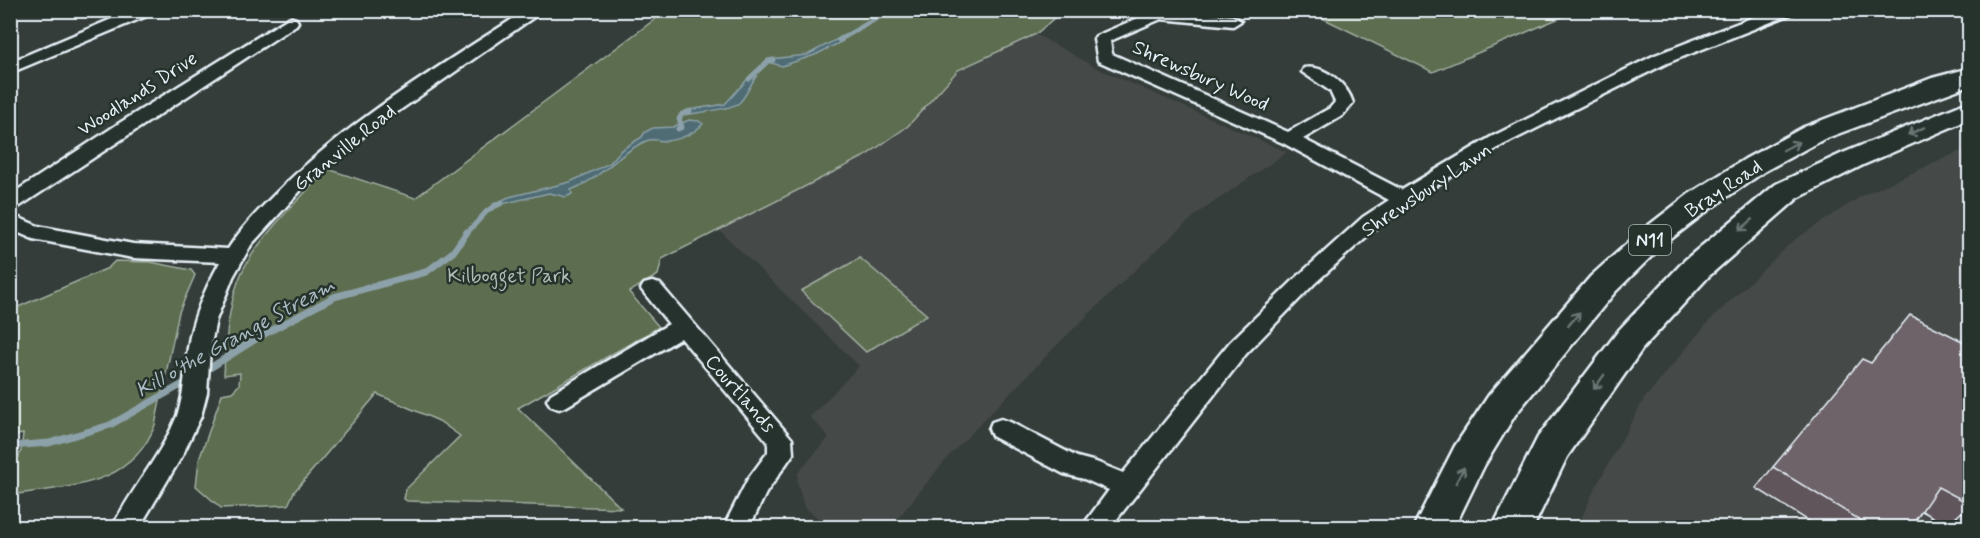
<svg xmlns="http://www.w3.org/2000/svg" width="1980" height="538" font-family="Mynerve,sans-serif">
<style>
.built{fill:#454847}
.green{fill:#5d6d4f;stroke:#a2afa4;stroke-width:1.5}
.water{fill:#4f6c75;stroke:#8ca1a9;stroke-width:1.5}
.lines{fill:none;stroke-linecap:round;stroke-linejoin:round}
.stream-far1{stroke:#8ca1a9;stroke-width:5}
.stream{stroke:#8ca1a9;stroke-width:7}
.street-casing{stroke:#e8f1f8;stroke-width:5}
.highway-casing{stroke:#e8f1f8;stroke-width:5}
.street{fill:#26332d;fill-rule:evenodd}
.highway{fill:#26332d;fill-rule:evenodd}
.wall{fill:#5e555a;stroke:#e8f1f8;stroke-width:1.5}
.building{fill:#6d6369;stroke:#e8f1f8;stroke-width:1.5}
.oneway{stroke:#6a7674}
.labels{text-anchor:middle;stroke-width:5;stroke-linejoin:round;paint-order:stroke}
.shield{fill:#26332d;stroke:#aeb8bb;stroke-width:1.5}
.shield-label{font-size:18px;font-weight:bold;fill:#e8f1f8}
.street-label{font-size:20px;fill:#e8f1f8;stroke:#26332d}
.park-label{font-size:20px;fill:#b0bcb4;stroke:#26332d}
.water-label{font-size:21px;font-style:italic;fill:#abbcc4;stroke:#26332d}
</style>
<rect width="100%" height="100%" fill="#343d39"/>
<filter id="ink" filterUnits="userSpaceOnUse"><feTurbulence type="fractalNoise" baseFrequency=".0167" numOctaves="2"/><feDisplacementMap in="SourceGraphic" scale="12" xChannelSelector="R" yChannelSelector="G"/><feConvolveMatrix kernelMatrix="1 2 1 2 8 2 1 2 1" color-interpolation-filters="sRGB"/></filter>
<g filter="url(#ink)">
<path class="built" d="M1036 34 1099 69 1287 152 1197 214 1151 255 1061 341 949 456 891 527 819 519 804 507 797 482 798 473 802 468 829 437 810 417 859 366 719 230 865 156 908 126 958 70Z
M1969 147V527L1577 528 1593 492 1644 399 1709 321 1794 240 1863 195Z"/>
<path class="green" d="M666 11H1062L1036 34 958 70 908 126 865 156 662 259 658 275 629 292 659 327 518 408 621 508 407 501 404 499 406 489 460 436 439 421 377 394 294 492 288 505 221 508 196 486 199 460 222 394 232 392 239 385 240 373 224 375C225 344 229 300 242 272 259 237 301 197 328 169L415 198Z
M1308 11V10L1576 11 1433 72Z
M860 258 927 315 866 352 801 291Z
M115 261 150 262 191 270 195 275 179 312 155 425C131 488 68 486 11 495V475L21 451 23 434 11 436V310L108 268Z"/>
<path class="water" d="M845 35 843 41 815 55 782 66 768 62 770 59 807 55Z
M754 72 757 75C751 83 746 97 739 103 730 110 698 112 684 115L683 112 688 110 725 104Z
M689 120 699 121 703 124C693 134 679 140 665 141 658 141 653 138 646 141 618 153 603 178 571 190L572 194 566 197 549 193 494 206 493 204 509 197 570 182 610 163 621 150 642 137 645 132 653 128 673 127Z"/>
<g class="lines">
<path class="stream-far1" d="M839 40 891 10
M749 79 768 61 773 60
M678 129 682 127 679 119 682 114 690 111
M466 234 488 210 502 203"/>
<path class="stream" d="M202 373 259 337 334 297 426 272 453 252 467 232
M10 446 49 443 110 425 190 380"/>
<defs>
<path id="street" d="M133 10H155L154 13 10 73V62Z
M526 10H544L367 133 302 189 251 245 233 277 216 320 210 349 207 393 201 416 182 456 139 528H112C131 489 161 456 177 416 185 393 184 372 188 348 192 318 205 289 220 262L133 258 33 239 10 229V214L38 226 133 244 228 249C240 230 256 213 272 197 346 121 438 68 526 10Z
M1157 10 1233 16 1241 21 1233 26 1161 19 1110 41 1112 54 1288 132 1330 108 1335 102 1330 91 1302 72 1304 68C1324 64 1348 85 1353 103L1342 116 1303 139 1402 190 1491 137 1655 55 1772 10H1795L1794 13 1667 63 1503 145 1430 189 1377 227 1314 284 1246 354 1110 528H1081L1109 490 1084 479 1064 474 992 436 989 429 992 422 1001 419 1010 422 1077 457 1096 462 1123 473 1230 342 1300 274 1363 217 1389 200 1283 143 1098 61 1094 39 1096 36Z
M290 17 296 19 298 22 296 25 17 208 10 210V195L121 122Z
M652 282 660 284 792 439 793 454 766 493 749 528H723L748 479 768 452V442L681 338 567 406 559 409 551 406 547 400 551 394 669 324 641 289 644 284Z"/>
<path id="highway" d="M1970 68V85L1824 139 1765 171 1711 208 1662 246 1615 292 1515 415 1484 466 1454 528H1413L1455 446 1489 395 1591 276 1640 232 1689 194 1745 159 1804 127 1932 78Z
M1970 101V119L1863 165 1798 198 1709 276 1643 348 1567 457 1533 528H1492L1538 437 1619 330 1685 260 1776 184 1843 153Z"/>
</defs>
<use href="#street" class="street-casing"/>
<use href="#highway" class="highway-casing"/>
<use href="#street" class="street"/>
<use href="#highway" class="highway"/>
</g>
<path class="wall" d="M1970 345V516L1962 512 1947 525 1922 511 1910 528H1820L1756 488 1773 467 1871 363Z"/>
<path class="building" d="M1910 315 1970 345V504L1938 487 1910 528H1873L1773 467 1862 359 1871 363Z"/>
<defs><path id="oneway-shaft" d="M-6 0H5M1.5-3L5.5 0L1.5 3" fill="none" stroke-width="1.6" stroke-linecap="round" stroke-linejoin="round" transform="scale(1.5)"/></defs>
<g class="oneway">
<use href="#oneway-shaft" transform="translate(1916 131) rotate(156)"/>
<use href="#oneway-shaft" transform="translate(1791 146) rotate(-28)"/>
<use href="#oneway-shaft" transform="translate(1746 225) rotate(140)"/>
<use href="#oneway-shaft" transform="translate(1574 319) rotate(-50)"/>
<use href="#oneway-shaft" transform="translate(1599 382) rotate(126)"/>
<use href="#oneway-shaft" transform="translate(1460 475) rotate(-62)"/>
</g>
</g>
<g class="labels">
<rect class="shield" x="1629" y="225" width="42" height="30" rx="4.5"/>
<g class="shield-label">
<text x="1650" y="246">N11</text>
</g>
<g class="street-label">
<text transform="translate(1201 75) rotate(24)" y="7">Shrewsbury Wood</text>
<text transform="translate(137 93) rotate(-33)" y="7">Woodlands Drive</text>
<text transform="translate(344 147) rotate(-39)" y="7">Granville Road</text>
<text transform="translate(1723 188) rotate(-34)" y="7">Bray Road</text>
<text transform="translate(1426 189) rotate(-34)" y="7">Shrewsbury Lawn</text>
<text transform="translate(741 393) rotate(49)" y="7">Courtlands</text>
</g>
<g class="park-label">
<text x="509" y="282">Kilbogget Park</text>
</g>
<g class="water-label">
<text transform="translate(235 337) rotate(-29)" y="7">Kill o'the Grange Stream</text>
</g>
</g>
<rect width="1980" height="538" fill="none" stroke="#26332d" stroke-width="36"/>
<rect x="18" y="18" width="1944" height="502" fill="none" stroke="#e8f1f8" stroke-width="2" filter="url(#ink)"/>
</svg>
